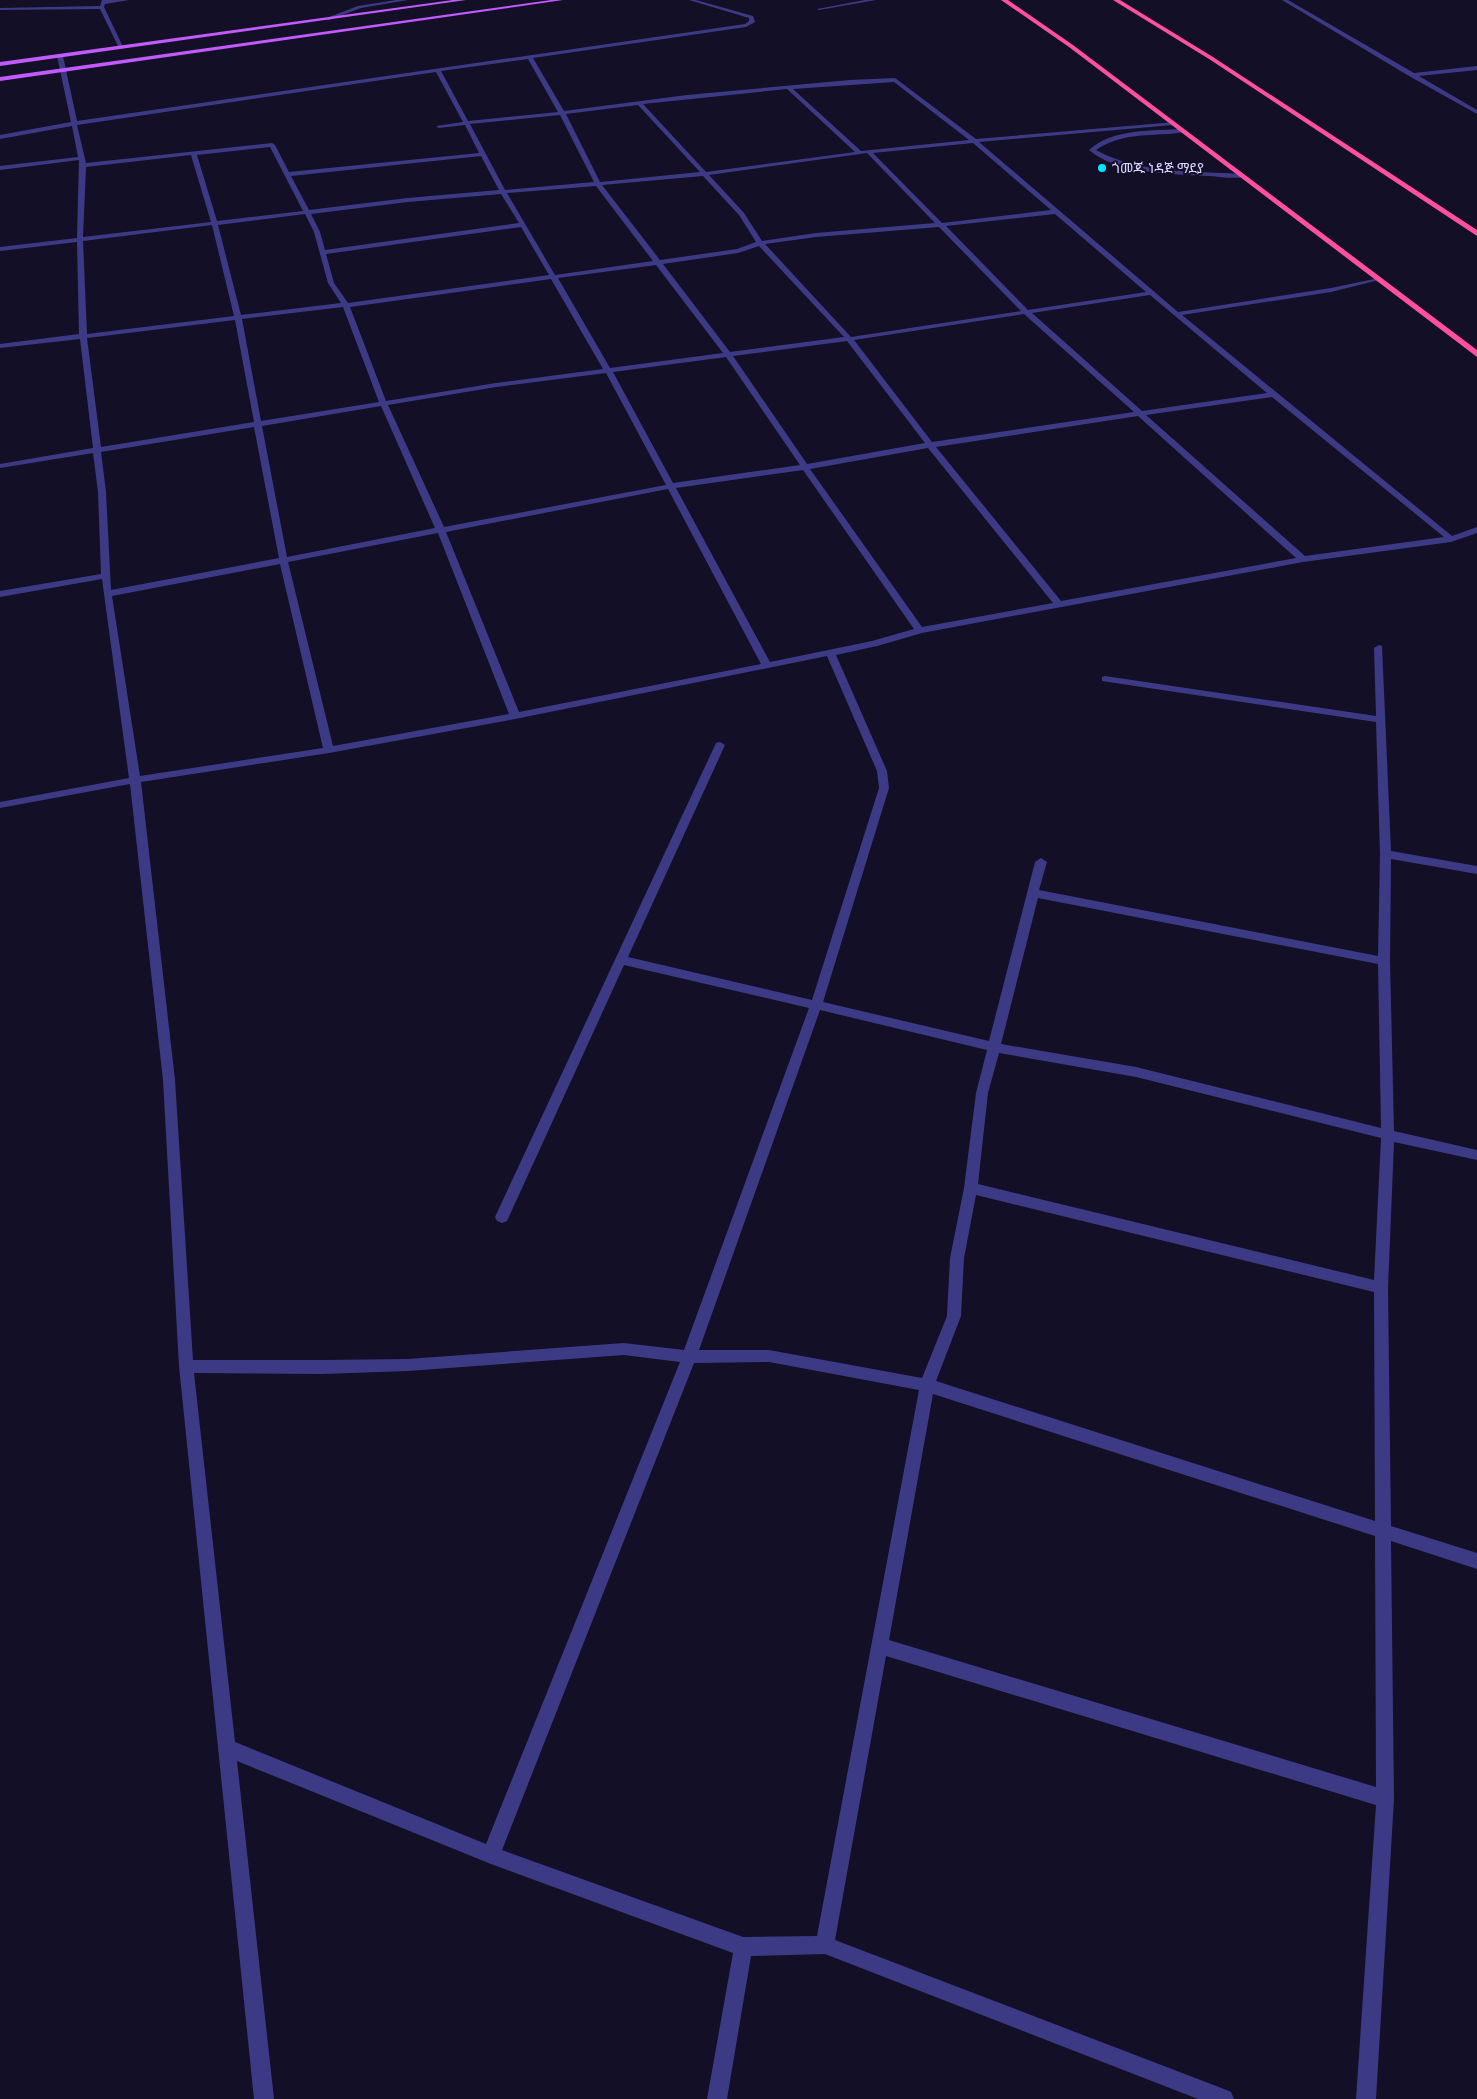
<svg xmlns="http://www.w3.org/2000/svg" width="1477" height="2099" font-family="'Exo 2','Noto Sans Ethiopic',sans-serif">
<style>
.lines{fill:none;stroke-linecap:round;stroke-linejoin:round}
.lane{fill:#3d3a85;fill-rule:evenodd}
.street{fill:#3d3a85;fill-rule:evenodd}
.primary{fill:#c25bff;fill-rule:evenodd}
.highway{fill:#ff4fa3;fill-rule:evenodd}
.poi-dot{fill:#00e5ff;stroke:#130f26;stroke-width:2}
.labels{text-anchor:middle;stroke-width:4;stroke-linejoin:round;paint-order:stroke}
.far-poi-label{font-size:14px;fill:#d9d4ff;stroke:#130f26;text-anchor:start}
</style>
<rect width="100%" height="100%" fill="#130f26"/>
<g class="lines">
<path class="lane" d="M396 0H408L361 8 329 20 324 19 358 6Z
M865 0H876L819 10 817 9Z
M1183 129 1185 132C1155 137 1123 131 1096 150 1139 174 1194 171 1242 174L1244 177C1233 179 1221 177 1209 176 1174 174 1117 174 1089 150 1113 128 1153 131 1183 129Z"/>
<path class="street" d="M102 0H129L105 4 104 7 124 49 119 48 100 9 0 10V8L100 6Z
M689 0H696L753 16 755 22 746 27 533 58 564 111 687 95 850 80 895 78 976 139 1175 122 1173 125 979 142 1178 312 1331 288 1379 278V280L1331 292 1182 315 1452 536 1477 527V533L1451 542 1303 562 922 633 877 646 836 655 887 771 889 788 823 1002 989 1041 1035 862 1041 858 1047 862 1039 890 1378 956 1380 854 1376 722 1102 681V677L1105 676 1376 716 1374 648 1379 645 1382 646 1391 851 1477 866V874L1391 859 1390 961 1394 1131 1477 1150V1160L1394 1142 1388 1288 1391 1526 1477 1553V1569L1391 1541 1394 1799 1376 2099H1356L1376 1805 886 1656 835 1940 1224 2089 1231 2092 1234 2099H1198L825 1954 751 1956 727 2099H707L733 1953 491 1864 237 1761 274 2099H254L179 1366 163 1080 130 784 0 808V802L129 778 102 579 0 597V591L101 574 98 492 93 453 0 468V464L93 448 80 339 0 348V344L79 334 77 242 0 251V247L77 238 79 160 0 170V166L78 157 72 126 0 139V135L71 122 57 56 60 54 63 56 77 121 745 24 749 21V18ZM528 59 558 112 468 121 441 71ZM436 72 463 122 436 126 439 128 465 125 479 153 289 172 275 145 272 143 86 163 77 125ZM894 82 969 140 861 151 793 89ZM787 89 855 152 706 172 643 104ZM638 105 700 172 600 182 566 114ZM560 115 594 182 505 190 470 124ZM973 143 1051 210 942 223 873 153ZM270 147 303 211 217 221 197 155ZM867 153 935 223 816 233 762 241 744 213 709 175ZM191 155 211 222 83 237 86 167ZM481 156 499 190 408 198 309 210 291 176ZM703 176 739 215 756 242 737 249 660 260 602 185ZM596 186 653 261 555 275 507 193ZM501 194 519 223 325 250 320 232 311 214 408 202ZM305 214 314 232 328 283 341 303 241 315 218 225ZM1055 214 1146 292 1028 310 946 226ZM212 225 234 316 87 334 83 241ZM521 227 549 275 348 303 334 283 326 254ZM939 227 1021 311 851 337 765 244 816 237ZM759 246 844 337 730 352 663 264 738 253ZM656 265 723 353 610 368 558 278ZM551 279 603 369 496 383 386 401 350 307ZM1150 295 1267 393 1142 411 1032 313ZM343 307 379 402 261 421 242 319ZM1024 314 1134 412 932 442 854 340ZM235 320 254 422 101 447 87 338ZM847 341 925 443 807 464 733 356ZM726 357 800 465 673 483 613 372ZM606 373 666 485 444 527 388 405 496 387ZM1272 397 1444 537 1305 556 1146 415ZM381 406 435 528 287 557 262 426ZM1138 416 1296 558 1061 601 936 447ZM254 427 279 558 111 590 106 492 101 452ZM928 448 1053 603 922 627 810 469ZM803 470 914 629 872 641 770 662 676 488ZM668 489 761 664 519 712 446 532ZM438 533 509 714 333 746 288 562ZM280 564 323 748 140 776 112 596ZM827 656 877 771 879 788 812 1000 628 957 725 745 720 742 716 743 495 1217 497 1221 502 1223 507 1221 624 965 809 1008 684 1350 624 1343 408 1359 322 1360H193L175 1080 141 782 329 753 515 719ZM1038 898 1378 964 1381 1128 1136 1067 1001 1044ZM820 1010 987 1050 976 1093 964 1188 950 1258 947 1316 922 1378 769 1350H699ZM999 1053 1136 1077 1381 1138 1374 1280 978 1184 988 1093ZM976 1195 1374 1292 1375 1521 936 1381 961 1316 964 1258ZM624 1355 680 1362 486 1844 235 1742 194 1373 322 1374 408 1371ZM769 1362 919 1390 817 1936 743 1937 502 1850 694 1363ZM933 1394 1375 1536 1376 1787 889 1640Z
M1282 0H1288L1414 73 1477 66V70L1419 76 1477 110V114L1409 76Z"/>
<path class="primary" d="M453 0H466L0 66V62Z
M551 0H563L0 81V77Z"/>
<path class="highway" d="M1001 0H1008L1073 45 1477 350V357L1069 47Z
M1113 0H1120L1213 57 1477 230V236L1209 59Z"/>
</g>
<circle class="poi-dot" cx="1102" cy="168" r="5"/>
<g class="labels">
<g class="far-poi-label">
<text x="1112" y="173">ጎመጁ ነዳጅ ማደያ</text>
</g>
</g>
</svg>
